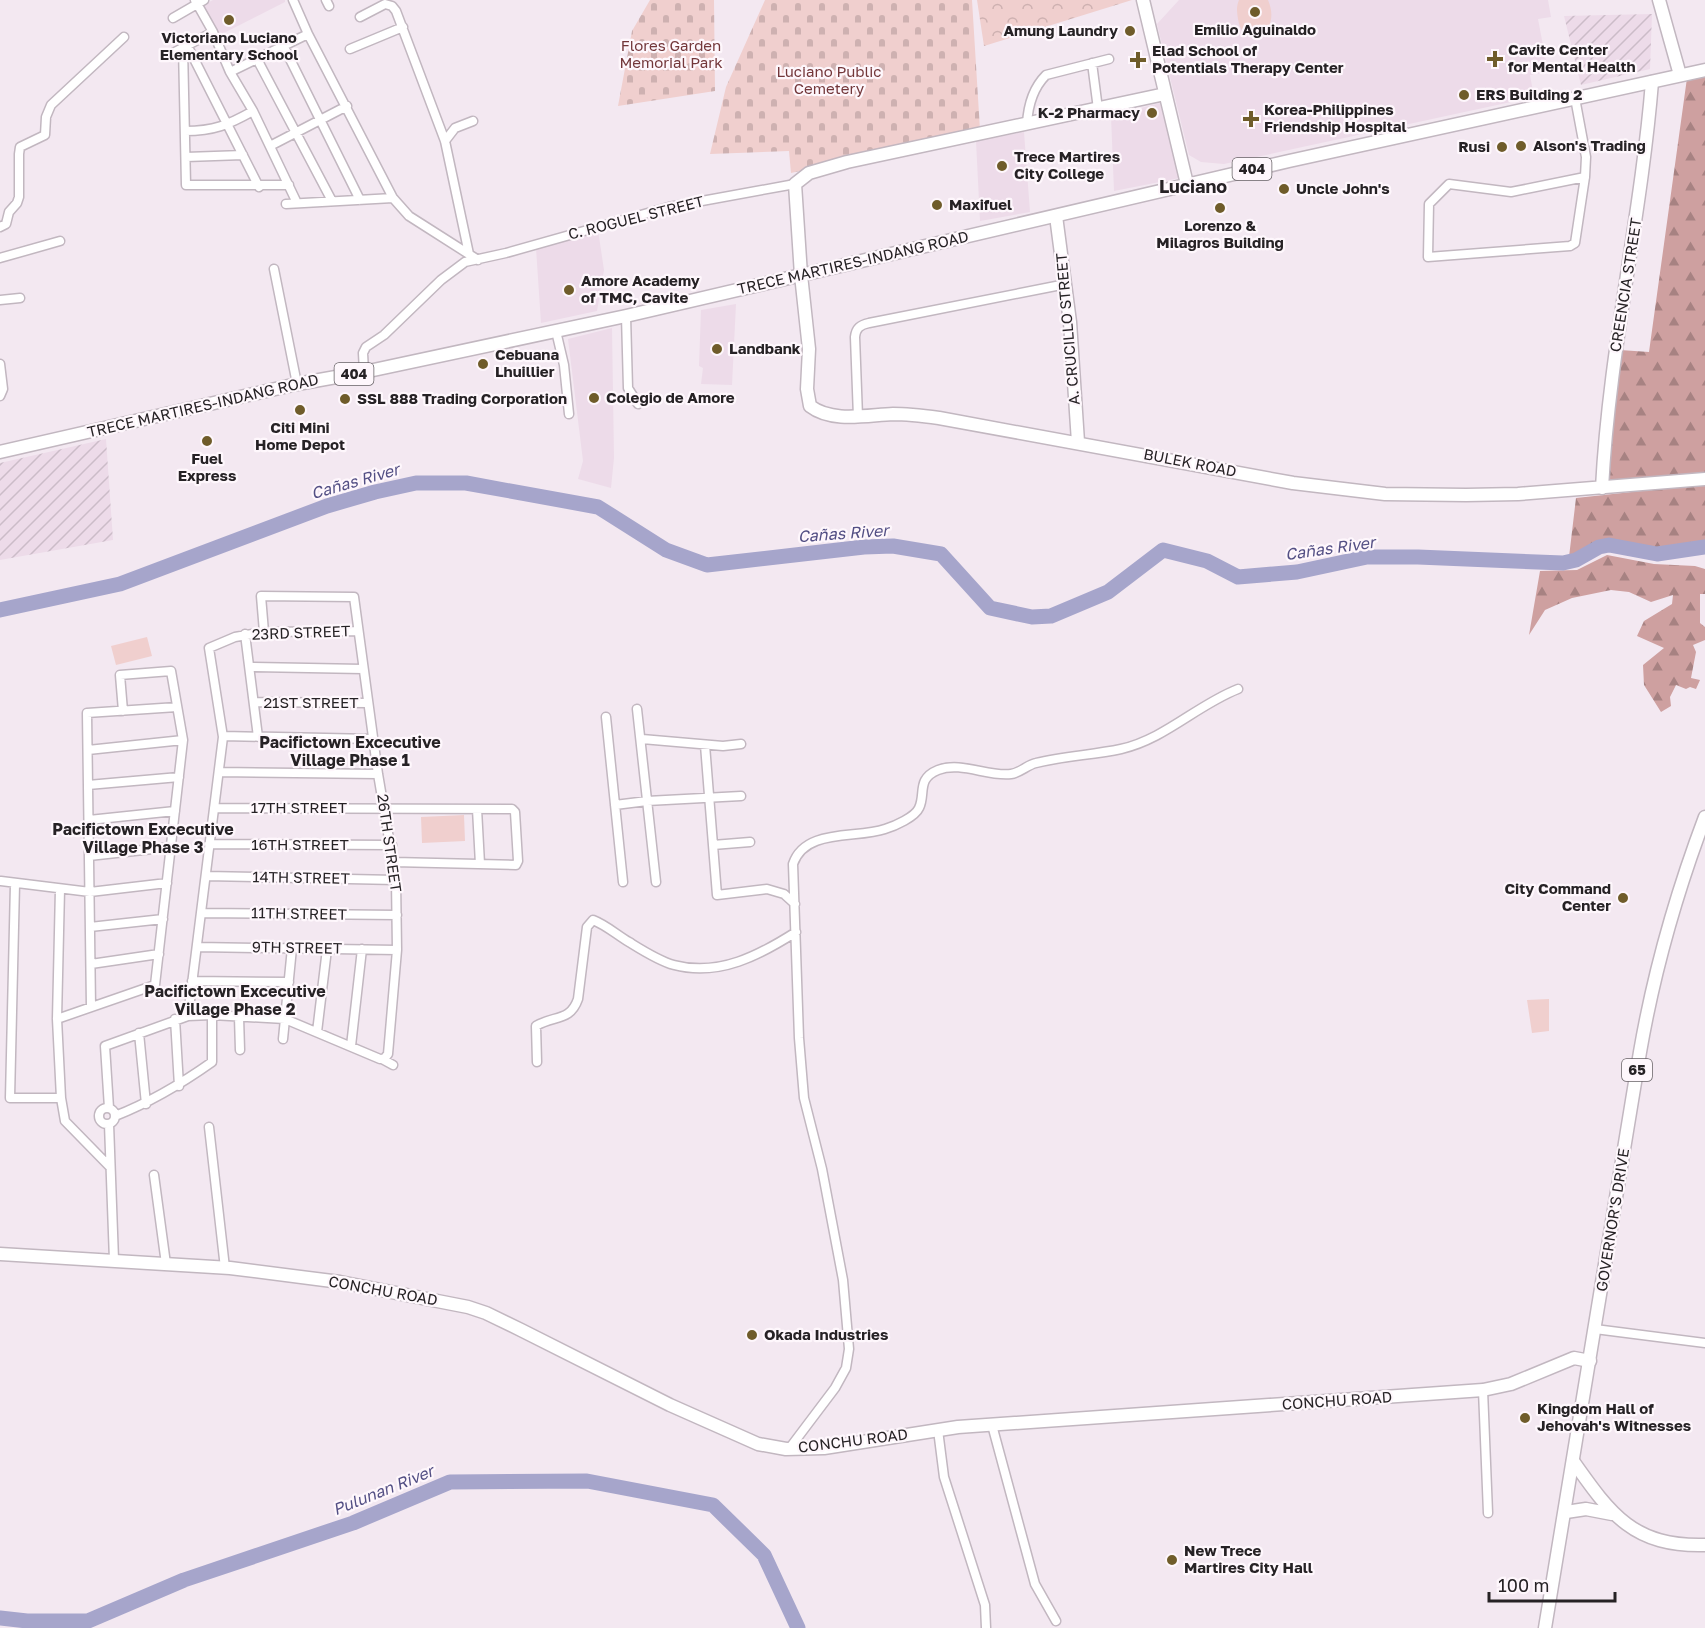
<svg xmlns="http://www.w3.org/2000/svg" width="1705" height="1628" font-family="'Golos Text',sans-serif">
<style>
.built{fill:#eddbe9}
.industrial{fill:url(#industrial-furrows)}
.forest{fill:url(#forest-firs)}
.cemetery{fill:url(#cemetery-stones)}
.park{fill:url(#park-crowns)}
.garden{fill:#f0cfce}
.lines{fill:none;stroke-linecap:round;stroke-linejoin:round}
.river{stroke:#a6a5cb;stroke-width:15}
.street-casing{stroke:#c2b7c0;stroke-width:11}
.secondary-casing{stroke:#c2b7c0;stroke-width:15}
.primary-casing{stroke:#c2b7c0;stroke-width:15}
.street{stroke:#fff;stroke-width:8}
.secondary{stroke:#fff;stroke-width:12}
.primary{stroke:#fff;stroke-width:12}
.poi-dot{fill:#6f5c2a;stroke:#fef7fc;stroke-width:2}
.labels{text-anchor:middle;stroke-width:4.5;stroke-linejoin:round;paint-order:stroke}
.shield{fill:#fef7fc;stroke:#676266;stroke-width:1.5}
.shield-label{font-size:14px;font-weight:bold;fill:#262225}
.poi-label{font-size:15px;font-weight:bold;fill:#262225;stroke:#fef7fc;text-anchor:start}
.park-label{font-size:15px;fill:#73373a;stroke:#fef7fc}
.street-label{font-size:15px;fill:#262225;stroke:#fef7fc}
.water-label{font-size:16px;font-style:italic;fill:#534f84;stroke:#fef7fc}
.neighbourhood-label{font-size:16px;font-weight:bold;fill:#262225;stroke:#fef7fc}
.quarter-label{font-size:18px;font-weight:bold;fill:#262225;stroke:#fef7fc}
</style>
<defs>
<pattern id="industrial-furrows" width="10" height="10" patternUnits="userSpaceOnUse" patternTransform="scale(1.5)"><rect width="10" height="10" fill="#eddbe9"/><path d="M-1 1l2-2M0 10L10 0M9 11l2-2" fill="none" stroke="#cbbcc8"/></pattern>
<pattern id="forest-firs" width="22" height="20" patternUnits="userSpaceOnUse" patternTransform="scale(1.5)"><rect width="22" height="20" fill="#cea0a0"/><path d="M5 1l3.5 6h-7zM16 11l3.5 6h-7z" fill="#a78282"/></pattern>
<pattern id="cemetery-stones" width="16" height="16" patternUnits="userSpaceOnUse" patternTransform="scale(1.5)"><rect width="16" height="16" fill="#f0cfce"/><path d="M2 7V4a2 2 0 0 1 4 0v3zM10 15v-3a2 2 0 0 1 4 0v3z" fill="#ceb1b1"/></pattern>
<pattern id="park-crowns" width="20" height="18" patternUnits="userSpaceOnUse" patternTransform="scale(1.5)"><rect width="20" height="18" fill="#f0cfce"/><path d="M2 6a3 3 0 1 1 6 0M12 15a3 3 0 1 1 6 0" fill="none" stroke="#ceb1b1"/></pattern>
</defs>
<rect width="100%" height="100%" fill="#f3e8f1"/>
<path class="built" d="M213 0H285V2L218 36 203 5Z
M1179 0H1548L1551 17 1538 19 1548 72 1530 75 1534 97 1224 164 1201 162 1189 155 1157 24Z
M1160 103 1180 178 1114 191 1111 116Z
M1024 132 1030 212 980 221 976 141Z
M598 230 604 270 597 311 541 323 536 248Z
M736 304 732 385 701 384 703 368 699 366 701 310Z
M612 328 614 458 611 488 578 479 583 461 568 339Z"/>
<path class="industrial" d="M1652 14 1650 69 1581 85 1564 16Z
M106 439 113 540 0 560V463Z"/>
<path class="forest" d="M1705 75V472L1608 482 1610 431 1620 350 1649 352 1687 78Z
M1705 484V543L1657 550 1615 541 1599 542 1569 557 1576 498Z
M1607 555 1654 564 1695 566 1705 569V594H1700V623L1705 627V640L1693 645 1696 652 1691 678 1700 680 1696 689 1690 687 1686 689 1676 685 1670 697 1671 706 1661 712 1644 685 1643 665 1664 648 1637 636 1644 621 1672 604 1673 595 1651 602 1629 592 1611 590 1572 598 1545 610 1529 635 1540 571 1577 570Z"/>
<path class="cemetery" d="M650 0H714L715 91 618 106 632 31Z
M765 0H972L980 130 791 173 789 151 710 154 726 87Z"/>
<path class="park" d="M977 0H1132L984 46Z"/>
<path class="garden" d="M1239 0H1268C1283 34 1243 52 1238 19 1237 12 1236 7 1239 0Z
M147 637 152 656 116 665 111 646Z
M464 815 465 841 422 843 421 817Z
M1549 999V1031L1532 1033 1527 1000Z"/>
<g class="lines">
<path class="river" d="M0 610 120 584 327 506 375 492 416 483H466L598 507 666 550 707 565 864 547 893 546 941 554 990 608 1032 617 1051 616 1108 592 1163 550 1207 561 1238 577 1297 572 1367 557H1418L1563 563 1576 560 1599 547 1609 545 1657 554 1705 547
M0 1618 27 1621H88L184 1580 353 1523 450 1482 587 1481 713 1505 764 1555 798 1628"/>
<defs>
<path id="street" d="M195 0 213 32 230 72 253 111 297 203
M293 0 308 34 393 198 409 216 478 260
M326 0 329 6
M360 17 385 4 392 6 396 11 445 141 469 254
M173 18 204 0
M187 45 259 187
M283 45 360 200
M183 47 186 185H289
M350 49 403 27
M169 55 213 32
M257 59 332 201
M1092 63 1098 109
M230 72 308 34
M1575 98 1586 157 1585 177 1575 243 1570 246 1428 257 1429 204 1449 184 1511 192 1585 177
M1027 124C1028 106 1033 88 1046 75L1109 59
M185 131C214 131 228 125 253 111
M445 141 455 128 473 121
M270 146 347 106
M186 157 243 155
M286 204 393 198
M0 227 6 224 9 212 17 203 19 197V154L20 147 45 135 46 117 51 105 124 37
M0 258 60 241
M274 269 297 384
M0 300 20 298
M626 316 628 388 638 404
M556 331 564 365 569 414
M0 364 3 389 0 396
M364 372 363 353 366 347 384 335 441 280 465 262 506 253 669 207 795 184
M858 417 855 337C856 328 860 325 869 323L1066 284
M245 634 258 737
M250 667 363 669
M254 702 368 703
M637 709 656 882
M606 717 623 882
M223 736 373 739
M642 739 723 746 741 744
M705 745 717 895 767 889 784 894 795 904
M88 750 183 740
M219 772 378 774
M88 785 179 777
M615 805 647 801 741 796
M214 808 512 809 515 812 518 861 516 865 394 862
M477 809 480 864
M89 820 175 811
M209 844 392 845
M713 845 750 842
M89 856 171 847
M206 876 396 880
M1 881 90 892 167 883
M15 884 10 1098H61
M60 889 57 1019 61 1098 65 1121 110 1167
M201 913 397 915
M90 927 163 919
M197 947 397 950
M91 964 159 954
M192 981 289 982
M91 1007 87 713 177 707
M188 1016 212 1015 285 1019 380 1059H384L388 1054 397 950 396 880 378 774 354 597 261 596 264 632
M239 1017 240 1050
M57 1019 155 985 183 740 171 671 120 675 123 711
M175 1019 179 1086
M317 1032 327 949
M139 1033 146 1104
M283 1039 292 948
M351 1046 362 949
M382 1059 393 1065
M537 1062 536 1026C554 1015 570 1022 578 999L587 927 593 920C606 925 617 935 629 942 642 950 659 961 674 965 719 977 760 955 796 932
M109 1108 105 1046 188 1016 223 737 209 648 235 637 264 632 358 631
M99 1116a8 8 0 1 1 16 0a8 8 0 1 1-16 0Z
M115 1116C151 1102 181 1084 212 1062V1015
M109 1124 114 1260
M209 1127 225 1268
M154 1175 166 1264
M1595 1329 1705 1343
M1483 1390 1488 1513
M992 1425 1035 1584 1056 1621
M938 1430 944 1477 985 1605 986 1628
M789 1449 835 1388 846 1368 849 1349 843 1280 822 1169 804 1098 799 1038 793 864C805 828 856 839 885 829 895 826 915 817 919 808 926 794 916 779 938 770 961 761 988 777 1011 774 1020 773 1027 765 1036 763 1064 756 1093 755 1121 749 1165 739 1197 705 1238 689"/>
<path id="secondary" d="M1143 0 1187 184
M1659 0 1680 75
M1165 94 847 162 809 173 795 184 801 275 809 349 807 389 810 406C832 423 867 415 893 414 908 414 924 416 939 418L1293 483 1385 494 1466 495 1518 494 1705 479
M1056 216 1070 322 1078 442
M1602 488C1609 351 1641 218 1652 82
M0 1254 230 1268 340 1282 468 1307 486 1313 521 1330 670 1405 758 1444 786 1449 824 1448 958 1427 1483 1390 1511 1384 1574 1358 1590 1361
M1573 1461C1611 1515 1634 1547 1705 1545
M1566 1512 1586 1509 1612 1514"/>
<path id="primary" d="M0 452 297 384 364 372 626 316 1289 161 1705 70
M1545 1628 1640 1052C1654 971 1676 894 1705 817"/>
</defs>
<use href="#street" class="street-casing"/>
<use href="#secondary" class="secondary-casing"/>
<use href="#primary" class="primary-casing"/>
<use href="#street" class="street"/>
<use href="#secondary" class="secondary"/>
<use href="#primary" class="primary"/>
</g>
<g class="poi-dot">
<circle cx="1255" cy="12" r="6"/>
<circle cx="229" cy="20" r="6"/>
<circle cx="1130" cy="31" r="6"/>
<path d="M1492 50h6v6h6v6h-6v6h-6v-6h-6v-6h6z"/>
<path d="M1135 51h6v6h6v6h-6v6h-6v-6h-6v-6h6z"/>
<circle cx="1464" cy="95" r="6"/>
<circle cx="1152" cy="113" r="6"/>
<path d="M1248 110h6v6h6v6h-6v6h-6v-6h-6v-6h6z"/>
<circle cx="1521" cy="146" r="6"/>
<circle cx="1502" cy="147" r="6"/>
<circle cx="1002" cy="166" r="6"/>
<circle cx="1284" cy="189" r="6"/>
<circle cx="937" cy="205" r="6"/>
<circle cx="1220" cy="208" r="6"/>
<circle cx="569" cy="290" r="6"/>
<circle cx="717" cy="349" r="6"/>
<circle cx="483" cy="364" r="6"/>
<circle cx="594" cy="398" r="6"/>
<circle cx="345" cy="399" r="6"/>
<circle cx="300" cy="410" r="6"/>
<circle cx="207" cy="441" r="6"/>
<circle cx="1623" cy="898" r="6"/>
<circle cx="752" cy="1335" r="6"/>
<circle cx="1525" cy="1418" r="6"/>
<circle cx="1172" cy="1560" r="6"/>
</g>
<g class="labels">
<g class="shield">
<rect x="1232.5" y="158" width="39" height="22" rx="4.5"/>
<rect x="334.5" y="363" width="39" height="22" rx="4.5"/>
<rect x="1622" y="1059" width="30" height="22" rx="4.5"/>
</g>
<g class="shield-label">
<text x="1252" y="174">404</text>
<text x="354" y="379">404</text>
<text x="1637" y="1075">65</text>
</g>
<g class="poi-label">
<text x="1255" y="35" text-anchor="middle">Emilio Aguinaldo</text>
<text x="1118" y="36" text-anchor="end">Amung Laundry</text>
<text x="229" y="43" text-anchor="middle">Victoriano Luciano<tspan x="229" dy="17">Elementary School</tspan></text>
<text x="1508" y="55">Cavite Center<tspan x="1508" dy="17">for Mental Health</tspan></text>
<text x="1152" y="56">Elad School of<tspan x="1152" dy="17">Potentials Therapy Center</tspan></text>
<text x="1476" y="100">ERS Building 2</text>
<text x="1264" y="115">Korea-Philippines<tspan x="1264" dy="17">Friendship Hospital</tspan></text>
<text x="1140" y="118" text-anchor="end">K-2 Pharmacy</text>
<text x="1533" y="151">Alson's Trading</text>
<text x="1490" y="152" text-anchor="end">Rusi</text>
<text x="1014" y="162">Trece Martires<tspan x="1014" dy="17">City College</tspan></text>
<text x="1296" y="194">Uncle John's</text>
<text x="949" y="210">Maxifuel</text>
<text x="1220" y="231" text-anchor="middle">Lorenzo &amp;<tspan x="1220" dy="17">Milagros Building</tspan></text>
<text x="581" y="286">Amore Academy<tspan x="581" dy="17">of TMC, Cavite</tspan></text>
<text x="729" y="354">Landbank</text>
<text x="495" y="360">Cebuana<tspan x="495" dy="17">Lhuillier</tspan></text>
<text x="606" y="403">Colegio de Amore</text>
<text x="357" y="404">SSL 888 Trading Corporation</text>
<text x="300" y="433" text-anchor="middle">Citi Mini<tspan x="300" dy="17">Home Depot</tspan></text>
<text x="207" y="464" text-anchor="middle">Fuel<tspan x="207" dy="17">Express</tspan></text>
<text x="1611" y="894" text-anchor="end">City Command<tspan x="1611" dy="17">Center</tspan></text>
<text x="764" y="1340">Okada Industries</text>
<text x="1537" y="1414">Kingdom Hall of<tspan x="1537" dy="17">Jehovah's Witnesses</tspan></text>
<text x="1184" y="1556">New Trece<tspan x="1184" dy="17">Martires City Hall</tspan></text>
</g>
<g class="park-label">
<text x="671" y="51">Flores Garden<tspan x="671" dy="17">Memorial Park</tspan></text>
<text x="829" y="77">Luciano Public<tspan x="829" dy="17">Cemetery</tspan></text>
</g>
<g class="street-label">
<text transform="translate(636 218) rotate(-14)" y="5">C. ROGUEL STREET</text>
<text transform="translate(853 263) rotate(-13)" y="5">TRECE MARTIRES-INDANG ROAD</text>
<text transform="translate(1626 285) rotate(-81)" y="5">CREENCIA STREET</text>
<text transform="translate(1068 329) rotate(-95)" y="5">A. CRUCILLO STREET</text>
<text transform="translate(203 406) rotate(-13)" y="5">TRECE MARTIRES-INDANG ROAD</text>
<text transform="translate(1190 463) rotate(11)" y="5">BULEK ROAD</text>
<text transform="translate(301 633) rotate(-2)" y="5">23RD STREET</text>
<text x="311" y="708">21ST STREET</text>
<text x="299" y="813">17TH STREET</text>
<text transform="translate(389 843) rotate(82)" y="5">26TH STREET</text>
<text x="300" y="850">16TH STREET</text>
<text transform="translate(301 878) rotate(1)" y="5">14TH STREET</text>
<text transform="translate(299 914) rotate(1)" y="5">11TH STREET</text>
<text transform="translate(297 948) rotate(1)" y="5">9TH STREET</text>
<text transform="translate(1613 1220) rotate(-81)" y="5">GOVERNOR'S DRIVE</text>
<text transform="translate(383 1291) rotate(10)" y="5">CONCHU ROAD</text>
<text transform="translate(1337 1401) rotate(-4)" y="5">CONCHU ROAD</text>
<text transform="translate(853 1441) rotate(-7)" y="5">CONCHU ROAD</text>
</g>
<g class="water-label">
<text transform="translate(355 481) rotate(-16)" y="6">Cañas River</text>
<text transform="translate(843 533) rotate(-4)" y="6">Cañas River</text>
<text transform="translate(1330 548) rotate(-8)" y="6">Cañas River</text>
<text transform="translate(383 1490) rotate(-22)" y="6">Pulunan River</text>
</g>
<g class="neighbourhood-label">
<text x="350" y="748">Pacifictown Excecutive<tspan x="350" dy="18">Village Phase 1</tspan></text>
<text x="143" y="835">Pacifictown Excecutive<tspan x="143" dy="18">Village Phase 3</tspan></text>
<text x="235" y="997">Pacifictown Excecutive<tspan x="235" dy="18">Village Phase 2</tspan></text>
</g>
<g class="quarter-label">
<text x="1193" y="193">Luciano</text>
</g>
</g>
<path d="M1489 1592v9h126v-9" fill="none" stroke="#262225" stroke-width="3"/>
<text x="1498" y="1592" font-size="18" fill="#262225" stroke="#fef7fc" stroke-width="4.5" paint-order="stroke">100 m</text>
</svg>
